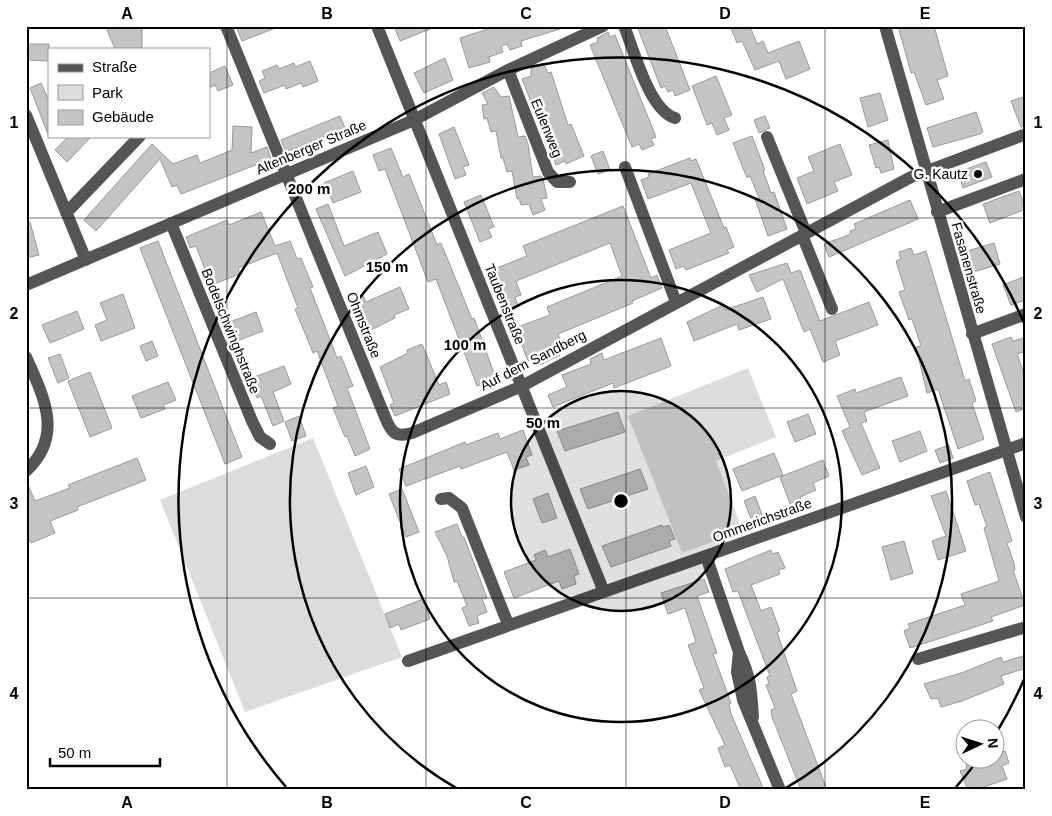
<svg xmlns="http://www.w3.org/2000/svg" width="1052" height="816" font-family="Helvetica,sans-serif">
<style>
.green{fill:#dcdcdc}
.building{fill:#c4c4c4;stroke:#999}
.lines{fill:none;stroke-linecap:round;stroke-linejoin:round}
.minor{stroke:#555;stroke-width:12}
.grid{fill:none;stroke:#000;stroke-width:1;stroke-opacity:0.55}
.ring{fill:none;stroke:#000;stroke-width:2.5}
.poi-dot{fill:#000;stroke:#fff;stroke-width:2}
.labels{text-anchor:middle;stroke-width:5;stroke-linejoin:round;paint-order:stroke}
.street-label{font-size:14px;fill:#000;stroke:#fff}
.poi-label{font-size:14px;fill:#000;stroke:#fff;text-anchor:end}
.centre{fill:#000;stroke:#fff;stroke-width:2.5}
.ring-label{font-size:15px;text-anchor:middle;font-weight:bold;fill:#000;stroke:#fff;stroke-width:5;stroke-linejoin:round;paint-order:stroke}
.neatline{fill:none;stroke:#000;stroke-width:2}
.grid-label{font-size:16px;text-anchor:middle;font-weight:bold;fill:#000}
</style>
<rect width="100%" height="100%" fill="#fff"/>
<path class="green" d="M748 368 776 437 716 461 743 531 682 553 628 416Z
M313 438 402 657 245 712 160 500Z"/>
<path class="building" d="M117 26H142V49H115L107 30Z
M236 26H278V27L242 41Z
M394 26H435V27L400 41Z
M497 26H560V29L521 41 522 46 510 50 507 44 501 46 503 52 489 57 490 62 469 68 460 38Z
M637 26H665L690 90 675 96 673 90 668 92 665 86 661 88Z
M730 26H750L757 44 763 41 768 53 799 41 810 69 786 79 779 61 755 70 742 41 737 43Z
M898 26H934L948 76 937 80 944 99 926 105 914 72 911 73Z
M608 32 610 37 615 35 656 137 651 139 654 145 642 150 639 144 632 147 590 45 598 42 597 38Z
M26 44H49V61L26 60Z
M445 58 453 80 424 93 414 73Z
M310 61 318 81 303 87 301 83 286 89 285 85 264 93 259 81 265 78 262 71 277 65 279 69 294 63 295 67Z
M543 63 548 73 551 72 568 125 571 124 584 156 566 164 565 161 556 165 522 79 531 76V68Z
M225 66 233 85 218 91 215 85 209 88V73Z
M716 76 732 115 724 118 729 130 717 135 712 123 707 125 692 86Z
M41 83 49 101 48 134 30 88Z
M494 87 501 97 509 96 518 137 525 136 528 144 533 177 541 176 543 179 547 198 541 199 545 210 533 215 529 204 521 205 519 198 517 199 512 171 507 172 503 158H501L496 131 491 132 487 118 484 119 482 105 488 104 482 93Z
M880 93 888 120 868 127 860 98Z
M1026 96V126L1021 127 1011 101Z
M976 112 983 132 980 134 933 147 927 128Z
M340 116 345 128 286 152 281 140Z
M765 116 770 128 759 133 754 120Z
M233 126 252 127 251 153 267 147 271 159 181 194 177 185 172 187 160 159 96 231 84 220 152 144 173 164 197 155 200 163 232 150Z
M454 127 469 165 463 167 466 175 455 179 439 134Z
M69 136H92L67 162 55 150Z
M752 136 765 170 763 171 771 193 774 192 787 229 768 236 755 199 759 198 750 176 747 178 733 143Z
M888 140 894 169 881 173 879 167 876 168 869 145Z
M840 144 852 175 834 182 838 191 807 204 797 178 814 171 808 157Z
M391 148 403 177 409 174 437 245 441 243 472 319 474 318 477 326 496 379 477 386 436 279 428 282 385 169 379 171 373 155Z
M603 151 610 170 598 174 591 156Z
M690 158 691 161 696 159 724 228 726 227 734 247 727 250 729 253 686 270 684 266 676 269 669 250 711 233 691 183 648 199 641 180 649 177 648 174Z
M986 162 992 177 963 188 958 172Z
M353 171 361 192 333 203 324 183Z
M1019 191 1026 209 990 223 983 204Z
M481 195 494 227 488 229 492 237 480 242 464 202Z
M910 200 918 219 829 257 824 244 851 234 850 231 856 229 854 224Z
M328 204 344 246 378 232 387 254 345 276 316 209Z
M623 206 651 278 657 275 662 288 632 301 633 303 558 334 560 339 555 341 560 355 540 365 537 357 528 361 515 328 550 315 547 307 622 276 610 243 516 281 521 295 515 297 518 306 508 310 492 270 527 256 523 246Z
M261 212 275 246 290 241 297 259 301 258 313 287 310 288 329 337 337 358 341 356 353 386 347 388 370 449 355 456 347 436 345 437 333 408 338 406 317 351 313 353 307 338 295 309 298 308 277 253 238 268 240 274 211 285 196 246 190 248 186 237 227 220 229 225Z
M30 222 39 255 26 258V223Z
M158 241 242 457 225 464 140 248Z
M994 243 1000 264 970 273 964 252Z
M911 248 914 255 926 251 965 381 969 379 976 401 972 403 984 439 958 449 938 389 927 393 916 347 921 346 912 319 909 320 899 292 905 290 896 261 901 259 899 252Z
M787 263 791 273 800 270 820 321 869 302 878 325 835 341 840 355 823 362 810 329 804 332 783 279 757 292 749 275Z
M1026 276V300L1011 305 1003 285Z
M400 287 409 309 394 315 395 318 367 332 362 321 359 322 351 301 363 296 366 302Z
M123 294 135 328 101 341 95 325 107 320 100 303Z
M763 297 771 319 739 330 737 324 694 341 687 322 723 305 725 310Z
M77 311 84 329 50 343 42 325Z
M256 312 263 331 234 342 227 323Z
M1011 337 1013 341 1026 337V351L1017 354 1026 379V408L1016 412 992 344Z
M661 338 671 366 614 388 613 383 553 407 548 395 567 387 562 375 591 364 590 359 602 353 604 360Z
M152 341 158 356 146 361 140 346Z
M422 344 439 385 446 382 450 394 395 416 390 405 394 403 380 367 408 353 407 350Z
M60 354 69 378 58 383 48 358Z
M284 366 291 384 273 392 284 421 273 426 261 396 257 398 249 379Z
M90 372 112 428 90 437 68 381Z
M901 377 908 396 864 412 867 421 861 423 880 468 862 475 842 431 850 427 837 396 855 389 856 393Z
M168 382 176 400 163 405 165 409 141 418 132 396Z
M618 412 625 432 565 451 557 431Z
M808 414 816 434 795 442 787 422Z
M299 416 306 436 292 441 285 422Z
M523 430 532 455 526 457 529 465 514 470 507 452 461 469 460 466 406 486 399 469 465 442 466 445 498 433 500 439Z
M920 431 927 451 900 462 892 441Z
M949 445 953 458 940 463 935 450Z
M774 453 783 475 742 491 733 469Z
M137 458 146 480 77 507 78 510 50 521 55 533 31 543 26 532V480L35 501 70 488 68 485Z
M823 460 829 476 813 483 816 490 800 497 801 501 791 506 780 477Z
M366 466 374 487 356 495 348 473Z
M640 469 648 489 588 509 580 489Z
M990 472 1012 541 1007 543 1014 563 1015 570H1013L1025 605 991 617 993 621 910 648 904 631 910 628 908 624 965 605 961 594 999 581 984 528 987 527 979 504 975 505 967 481Z
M402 489 419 532 406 537 389 494Z
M946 491 966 551 938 560 932 541 946 536 931 496Z
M548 493 557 518 542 523 533 499Z
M755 496 763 517 752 521 744 501Z
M457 524 462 537H464L487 598 482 599 487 612 477 616 479 623 469 626 462 608 467 606 457 581 454 582 447 556 435 532Z
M662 525 663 527 669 525 675 539 669 541 671 546 611 567 602 546Z
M904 541 913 573 891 580 882 547Z
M570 549 579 574 574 576 576 584 562 589 559 581 514 598 504 572 536 560 534 555 545 550 548 557Z
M771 550 772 554 778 552 785 568 778 570 780 574 751 585 761 611 771 607 780 631 777 632 797 691 791 694 827 790H801L772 717 771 710 775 708 766 685 769 684 767 677 770 676 738 591 733 592 725 569Z
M704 579 709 592 697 596 717 653 713 654 731 703 729 704 731 714 764 790H741L730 765 725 767 718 748 725 745 699 690 704 688 688 645 696 642 685 608 668 614 661 593Z
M423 599 430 619 401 630 399 624 390 628 385 614Z
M1026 655V668L1001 676 1004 684 962 701 941 707 938 698 931 699 924 684 964 672 1001 657 1003 662Z
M1005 751 1009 763 1002 766 1007 779 975 790H968L960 771 967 769 966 764 983 758H994V755Z"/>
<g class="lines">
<path class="minor" d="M226 26 385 417C391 432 395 438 412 433L522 386 911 177 1026 134
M377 26 604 592
M624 26C634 50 649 110 675 118
M885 26 1026 517
M508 70 548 172 557 182H570
M26 115 86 260
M767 137 806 233
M625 167 676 302
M937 212 1026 179
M66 213 140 136
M171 223 252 421 260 437 270 444
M802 235 832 309
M26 285 414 120 508 70 603 26
M972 334 1026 314
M26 357C44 397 64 436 26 471
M441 499 449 498 462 508 508 624
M706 556 739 652 737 672 743 700 780 790
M739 652C751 678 751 689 753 717
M918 659 1026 627
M408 661 1026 443"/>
</g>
<path class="grid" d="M227 26V790M426 26V790M626 26V790M825 26V790M26 218H1026M26 408H1026M26 598H1026"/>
<circle cx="621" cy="501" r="110" fill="#000" fill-opacity=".12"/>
<g class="ring">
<circle cx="621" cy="501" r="110"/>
<circle cx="621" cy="501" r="221"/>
<path d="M458 789A331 331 0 1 1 784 789"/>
<path d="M1025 677A441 441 0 0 1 995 735M978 760A441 441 0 0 1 956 787M286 787A441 441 0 1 1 1025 325"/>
</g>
<circle class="poi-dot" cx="978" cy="174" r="5"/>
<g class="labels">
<g class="street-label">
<text transform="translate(547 128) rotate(68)" y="5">Eulenweg</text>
<text transform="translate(311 147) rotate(-23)" y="5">Altenberger Straße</text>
<text transform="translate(969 268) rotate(74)" y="5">Fasanenstraße</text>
<text transform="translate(505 304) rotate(68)" y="5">Taubenstraße</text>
<text transform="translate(364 325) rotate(68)" y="5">Ohmstraße</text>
<text transform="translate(231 331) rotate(68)" y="5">Bodelschwinghstraße</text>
<text transform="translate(533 360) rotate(-27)" y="5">Auf dem Sandberg</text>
<text transform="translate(762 520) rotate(-20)" y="5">Ommerichstraße</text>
</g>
<g class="poi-label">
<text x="968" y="179">G. Kautz</text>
</g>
</g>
<circle cx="621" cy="501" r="8" class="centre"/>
<g class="ring-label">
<text x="309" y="194">200 m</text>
<text x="387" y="272">150 m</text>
<text x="465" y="350">100 m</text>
<text x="543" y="428">50 m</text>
</g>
<rect width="1052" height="816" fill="none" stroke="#ffffff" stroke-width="55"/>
<rect x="48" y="48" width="162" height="90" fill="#ffffff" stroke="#999999"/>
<rect x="58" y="64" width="25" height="8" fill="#555555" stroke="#999999"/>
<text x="92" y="72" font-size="15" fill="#000000">Straße</text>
<rect x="58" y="85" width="25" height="15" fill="#dcdcdc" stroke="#999999"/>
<text x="92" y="98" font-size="15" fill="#000000">Park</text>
<rect x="58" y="110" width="25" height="15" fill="#c4c4c4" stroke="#999999"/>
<text x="92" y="122" font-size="15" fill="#000000">Gebäude</text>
<g transform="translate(980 744) rotate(86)"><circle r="24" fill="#ffffff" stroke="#999999"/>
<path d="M0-4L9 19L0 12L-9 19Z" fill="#000000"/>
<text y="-8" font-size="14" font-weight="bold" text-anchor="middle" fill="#000000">N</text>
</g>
<path d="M50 758v8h110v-8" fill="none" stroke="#000000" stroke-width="2.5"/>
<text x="58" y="758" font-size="15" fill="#000000" stroke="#ffffff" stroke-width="4" paint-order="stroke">50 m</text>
<rect x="28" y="28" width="996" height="760" class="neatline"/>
<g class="grid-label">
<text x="127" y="19">A</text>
<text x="327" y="19">B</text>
<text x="526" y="19">C</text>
<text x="725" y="19">D</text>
<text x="925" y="19">E</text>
<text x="14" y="128">1</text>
<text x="1038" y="128">1</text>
<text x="14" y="319">2</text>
<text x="1038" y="319">2</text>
<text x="14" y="509">3</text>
<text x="1038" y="509">3</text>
<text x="14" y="699">4</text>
<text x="1038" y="699">4</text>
<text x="127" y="808">A</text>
<text x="327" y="808">B</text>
<text x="526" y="808">C</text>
<text x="725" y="808">D</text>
<text x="925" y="808">E</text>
</g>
</svg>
